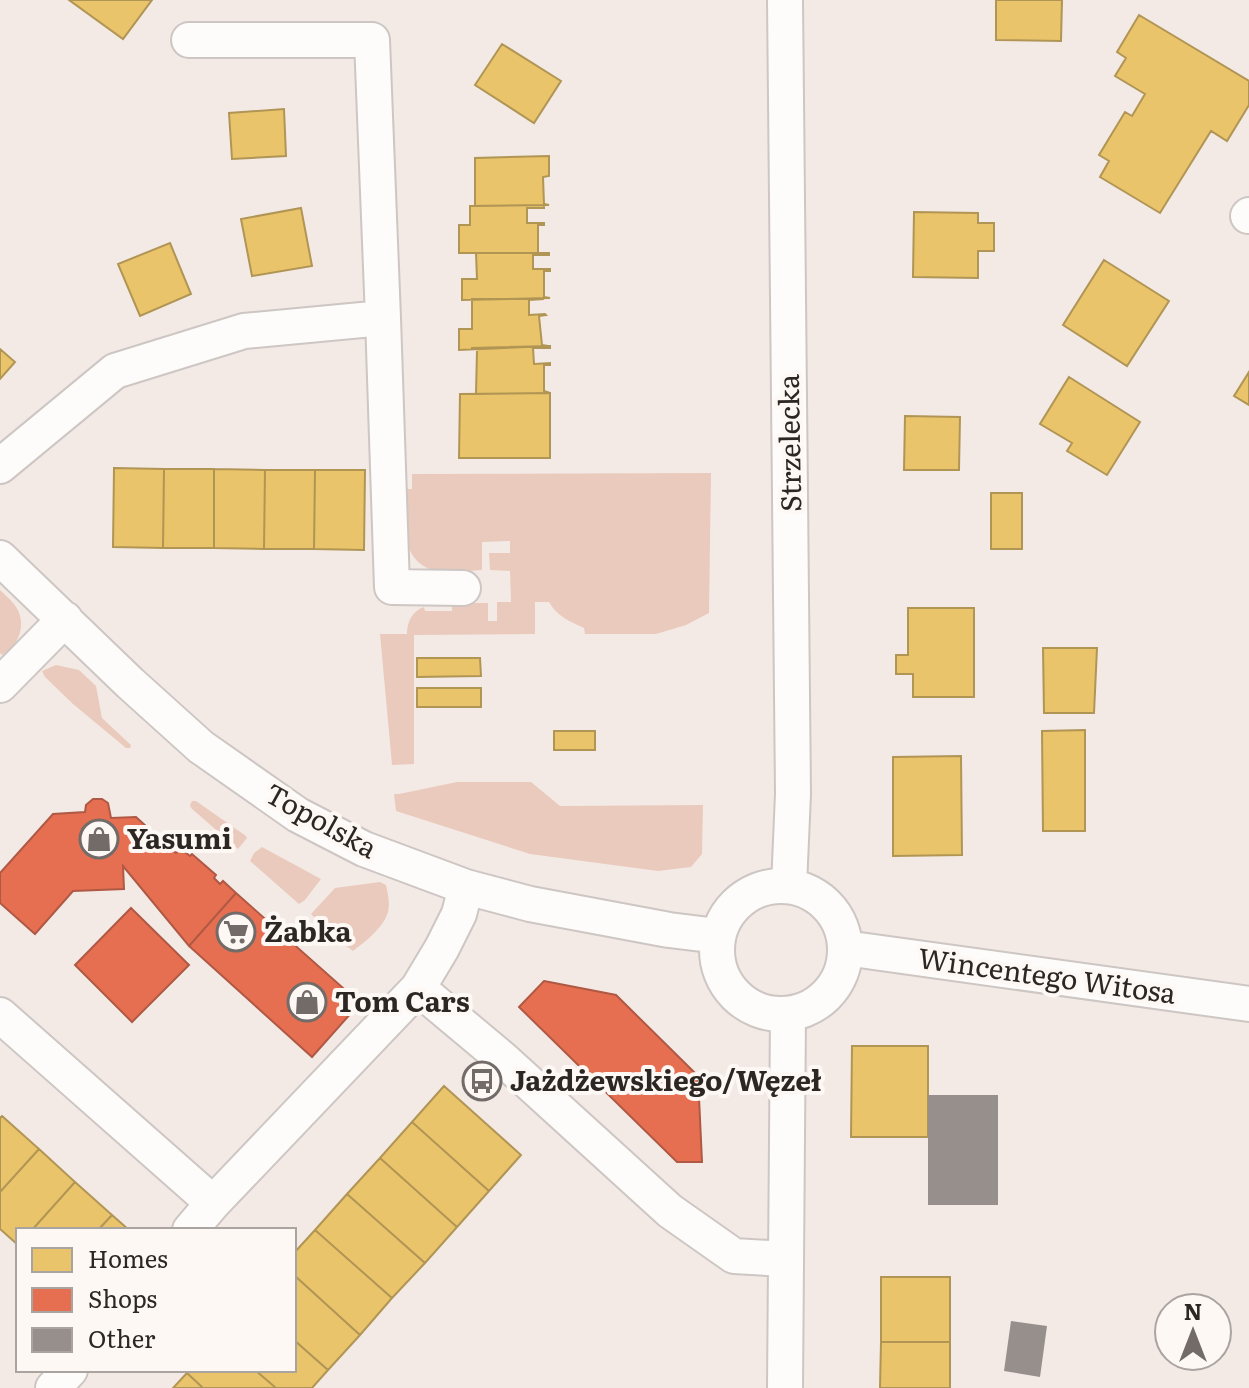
<svg xmlns="http://www.w3.org/2000/svg" width="1249" height="1388" font-family="Literata,serif">
<style>
.green{fill:#eacabc}
.homes{fill:#e9c46a;stroke:#b19555;stroke-width:2}
.shops{fill:#e76f51;stroke:#af5944;stroke-width:2}
.building{fill:#968f8c}
.lines{fill:none;stroke-linecap:round;stroke-linejoin:round}
.minor-casing{stroke:#cdc6c3;stroke-width:38}
.minor{stroke:#fdfcfb;stroke-width:34}
.labels{text-anchor:middle;stroke-width:8;stroke-linejoin:round;paint-order:stroke}
.street-label{font-size:28px;fill:#2d2724;stroke:#fef8f5}
.poi-label{font-size:28px;font-weight:bold;fill:#2d2724;stroke:#fef8f5;text-anchor:start}
</style>
<rect width="100%" height="100%" fill="#f3eae6"/>
<path class="green" d="M711 473 709 613 686 625 656 634H585L584 628C569 621 558 617 549 602H535V634L414 635V764L392 765 380 634H407C407 622 412 611 424 607L425 611H452V603H488V621H497V602H511L510 571 490 570 489 553H510V541L482 542V570C466 571 445 575 430 569 398 557 406 517 405 489H412V474Z
M0 590C5 595 10 599 14 604 28 622 20 645 2 655L0 653Z
M56 665 79 670 96 686 102 718 131 745 130 748H126L73 704 45 677 42 671Z
M457 782H531L560 806 703 805 702 854 691 867 658 871 530 854 396 811 394 794H399Z
M192 801H196L246 836 247 838 238 849 191 808 190 805Z
M262 847 321 879 305 900 299 904 250 861 254 853Z
M380 882 386 885C388 894 390 903 388 912 384 927 365 942 353 951L329 933 311 914 335 888Z"/>
<path class="homes" d="M69 0H152L123 39Z
M996 0H1062L1061 41 996 40Z
M1139 15 1249 81V105L1227 141 1211 131 1160 213 1100 177 1109 161 1099 155 1125 112 1132 116 1145 94 1115 76 1126 58 1117 52Z
M502 44 561 81 534 123 475 85Z
M284 109 286 156 232 159 229 113Z
M549 156V176L543 177 544 204 549 205 475 206V158Z
M544 205V208H527V223H544V225H538V253H459V225H470V206Z
M301 208 312 266 252 276 241 219Z
M914 212 978 213V223H994V251H978V278L913 277Z
M170 243 191 294 140 316 118 264Z
M476 253H549V255H533V269H550V271H544V297L550 298 462 300V279H477Z
M1104 260 1169 301 1127 366 1063 325Z
M472 299H544L529 300V315L545 314 546 315 539 316 542 345 548 346 459 350V329H472Z
M550 346V348H533L534 364 550 363V365H544V391L550 393 476 394 477 350H472V348Z
M0 349 15 362 0 379Z
M1249 372V405L1234 396Z
M1069 377 1140 422 1107 475 1067 451 1072 443 1040 424Z
M550 393V458H459L460 394Z
M905 416 960 417 959 470H904Z
M114 468 164 469 163 548 113 547Z
M164 469H214V548H163Z
M214 469 265 470 264 549 214 548Z
M265 470H315L314 549H264Z
M315 470H365L364 550 314 549Z
M991 493H1022V549H991Z
M908 608H974V697H913V674H896V655H908Z
M1043 648H1097L1094 713H1044Z
M417 658H480L481 676 417 677Z
M417 688H481V707H417Z
M1085 730V831H1043L1042 731Z
M554 731H595V750H554Z
M961 756 962 855 893 856V757Z
M852 1046H928V1137H851Z
M444 1086 521 1155 489 1191 412 1122Z
M2 1116 39 1149 0 1192V1118Z
M412 1122 489 1191 457 1227 380 1158Z
M39 1149 75 1182 32 1230H18V1245L0 1229V1192Z
M380 1158 457 1227 425 1263 347 1194Z
M75 1182 112 1215 98 1230H32Z
M347 1194 425 1263 392 1298 315 1230Z
M112 1215 129 1230H98Z
M315 1230 392 1298 360 1335 294 1275V1253Z
M294 1275 360 1335 328 1370 294 1340Z
M881 1277H950V1342H881Z
M294 1340 328 1370 312 1388H276L255 1370H294Z
M881 1342H950V1388H880Z
M189 1370H255L276 1388H203L187 1373Z
M187 1373 203 1388H173Z"/>
<path class="shops" d="M93 799H102L108 803 111 818 136 817 148 828 146 831 152 837 155 834 176 853 181 849 190 856 192 854 216 875 214 878 220 884 223 881 236 893 189 946 123 866 124 889 73 891 35 934 0 903V873L53 814 85 812 86 805Z
M236 893 360 1003 312 1057 189 946Z
M131 908 189 965 132 1022 75 965Z
M544 981 616 995 698 1076 702 1162H677L519 1007Z"/>
<path class="building" d="M928 1095H998V1205H928Z
M1011 1321 1047 1326 1040 1377 1004 1371Z"/>
<g class="lines">
<defs>
<path id="minor" d="M785 0 793 794 789 886
M1248 216 1249 215
M383 318 392 587 463 588
M0 466 115 371 244 331 383 318 372 40H189
M0 558 130 683 201 747 298 815 364 849 466 887 530 904 669 930 718 936
M0 685 65 619
M717 950a64 64 0 1 1 128 0a64 64 0 1 1-128 0Z
M845 948 1249 1004
M418 988 504 1060 670 1211 734 1256 785 1259
M0 1015 213 1203
M190 1230 213 1203 418 988 442 948 459 914 466 887
M53 1388 70 1370
M785 1388 788 1014"/>
</defs>
<use href="#minor" class="minor-casing"/>
<use href="#minor" class="minor"/>
</g>
<defs>
<symbol id="shop-ring" viewBox="-11 -11 22 22"><circle r="9.5" fill="#fef8f5" stroke="#726b68" stroke-width="1.5"/><path d="M-5-2.5h2.3a2.7 3.5 0 0 1 5.4 0H5L5.5 6h-11ZM-1.5-2.5h3a1.5 2.3 0 0 0-3 0Z" fill="#726b68"/></symbol>
<symbol id="supermarket-ring" viewBox="-11 -11 22 22"><circle r="9.5" fill="#fef8f5" stroke="#726b68" stroke-width="1.5"/><path d="M-6-5.5h2.5l.6 2H6L4.5 2H-2.5L-4.4-4H-6ZM-1.5 3.2a1.3 1.3 0 1 0 .1 0ZM3 3.2a1.3 1.3 0 1 0 .1 0Z" fill="#726b68"/></symbol>
<symbol id="bus-ring" viewBox="-11 -11 22 22"><circle r="9.5" fill="#fef8f5" stroke="#726b68" stroke-width="1.5"/><path d="M-5-6H5V4H4V6H2V4H-2V6H-4V4H-5ZM-3.5-4V0h7V-4ZM-3.5 1.2v1.5H-2V1.2ZM2 1.2v1.5H3.5V1.2Z" fill="#726b68"/></symbol>
</defs>
<g fill-rule="evenodd">
<use href="#shop-ring" x="77" y="817" width="44" height="44"/>
<use href="#supermarket-ring" x="214" y="910" width="44" height="44"/>
<use href="#shop-ring" x="285" y="980" width="44" height="44"/>
<use href="#bus-ring" x="460" y="1059" width="44" height="44"/>
</g>
<g class="labels">
<g class="street-label">
<text transform="translate(790 443) rotate(-91)" y="10">Strzelecka</text>
<text transform="translate(321 821) rotate(29)" y="10">Topolska</text>
<text transform="translate(1047 976) rotate(8)" y="10">Wincentego Witosa</text>
</g>
<g class="poi-label">
<text x="127" y="849">Yasumi</text>
<text x="264" y="942">Żabka</text>
<text x="335" y="1012">Tom Cars</text>
<text x="510" y="1091">Jażdżewskiego/Węzeł</text>
</g>
</g>
<rect x="16" y="1228" width="280" height="144" fill="#fef8f5" stroke="#aaa4a1" stroke-width="2"/>
<rect x="32" y="1248" width="40" height="24" fill="#e9c46a" stroke="#aaa4a1" stroke-width="2"/>
<text x="88" y="1268" font-size="24" fill="#2d2724">Homes</text>
<rect x="32" y="1288" width="40" height="24" fill="#e76f51" stroke="#aaa4a1" stroke-width="2"/>
<text x="88" y="1308" font-size="24" fill="#2d2724">Shops</text>
<rect x="32" y="1328" width="40" height="24" fill="#968f8c" stroke="#aaa4a1" stroke-width="2"/>
<text x="88" y="1348" font-size="24" fill="#2d2724">Other</text>
<g transform="translate(1193 1332)"><circle r="38" fill="#fef8f5" stroke="#aaa4a1" stroke-width="2"/>
<path d="M0-6L14 30L0 20L-14 30Z" fill="#726b68"/>
<text y="-12" font-size="22" font-weight="bold" text-anchor="middle" fill="#2d2724">N</text>
</g>
</svg>
